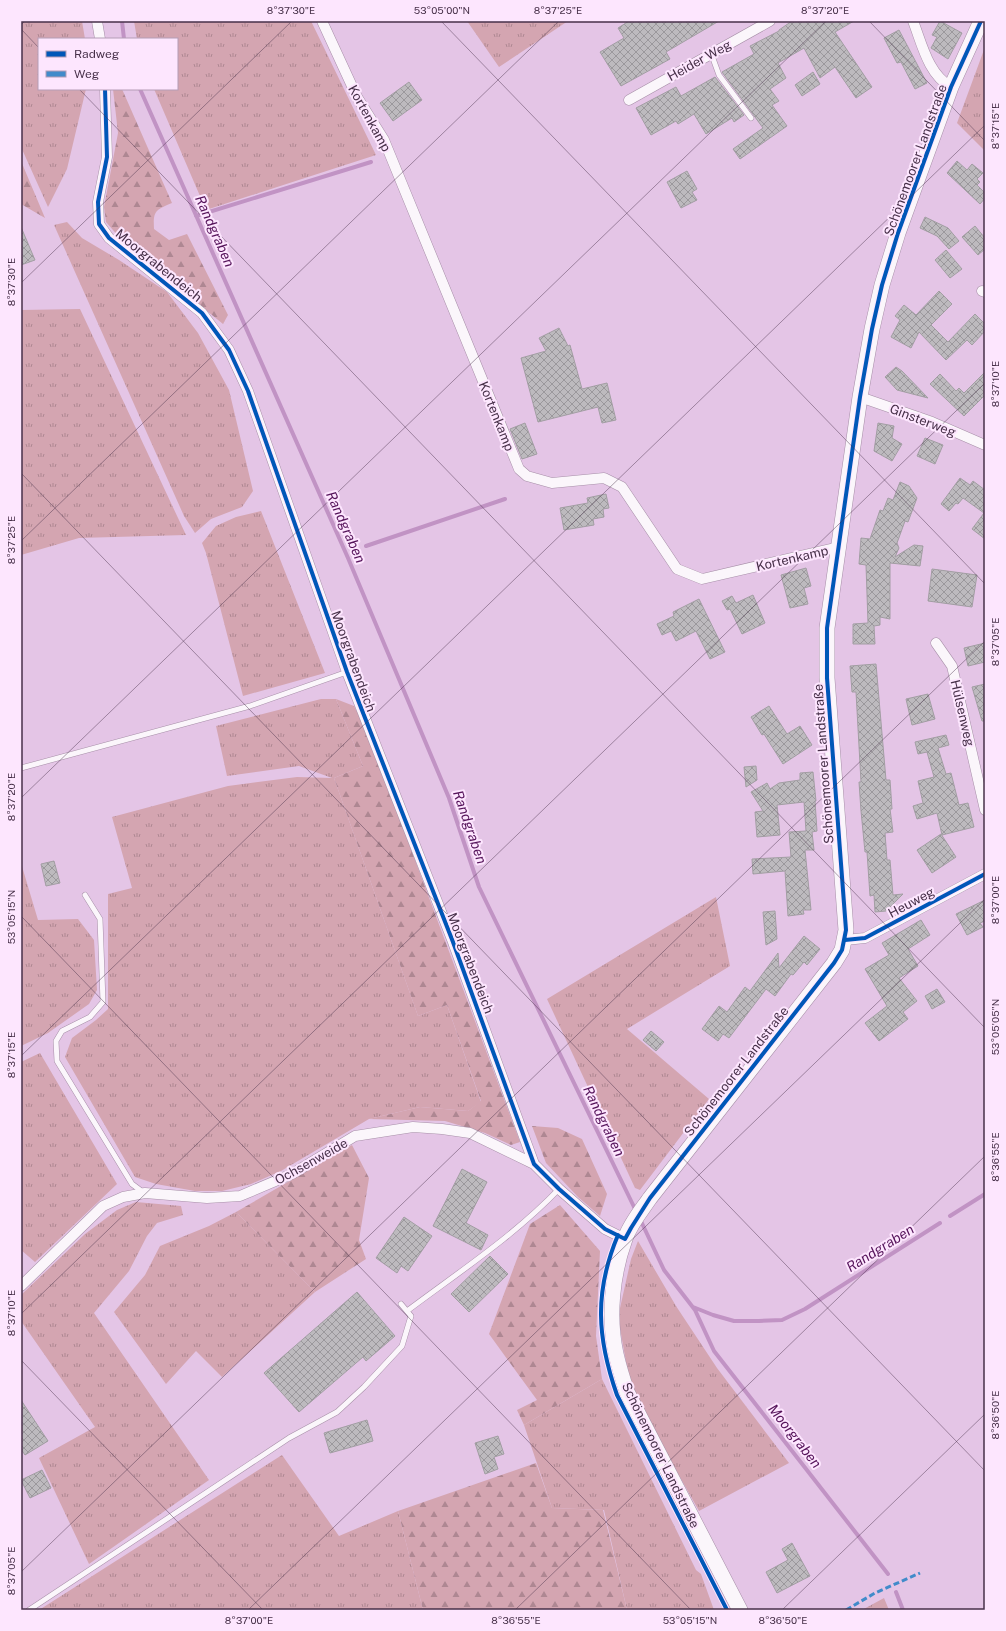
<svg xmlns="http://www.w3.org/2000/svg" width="1006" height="1631" font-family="'Public Sans',sans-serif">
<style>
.grass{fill:url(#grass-tufts)}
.forest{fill:url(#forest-firs)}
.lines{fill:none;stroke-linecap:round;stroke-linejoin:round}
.stream{stroke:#c193c4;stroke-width:4}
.building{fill:url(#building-cross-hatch);stroke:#a29ea3}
.lane-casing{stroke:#a78fa8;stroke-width:6}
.street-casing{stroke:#a78fa8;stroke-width:11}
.secondary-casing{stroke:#a78fa8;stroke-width:16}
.lane{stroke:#fbf6fb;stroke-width:5}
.street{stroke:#fbf6fb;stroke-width:10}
.secondary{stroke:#fbf6fb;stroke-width:15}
.quiet{stroke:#418bca;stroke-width:3;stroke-dasharray:6 3;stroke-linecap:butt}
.cycleway-casing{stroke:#fde6fe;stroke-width:6}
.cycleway{stroke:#0057b8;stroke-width:4}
.ticks{fill:none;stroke:#473049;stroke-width:1;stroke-opacity:0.45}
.labels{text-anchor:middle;stroke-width:4;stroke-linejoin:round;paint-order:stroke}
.street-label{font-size:13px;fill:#473049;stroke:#fde6fe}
.water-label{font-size:14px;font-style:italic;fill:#55135a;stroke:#fde6fe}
.neatline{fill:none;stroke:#473049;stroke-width:1.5}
.ticks-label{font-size:10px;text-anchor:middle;fill:#473049}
</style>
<defs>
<pattern id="grass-tufts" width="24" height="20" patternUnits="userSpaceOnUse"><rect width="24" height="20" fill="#d4a5b1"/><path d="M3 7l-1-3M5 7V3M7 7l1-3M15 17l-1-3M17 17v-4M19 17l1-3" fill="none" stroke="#ae8792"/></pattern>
<pattern id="forest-firs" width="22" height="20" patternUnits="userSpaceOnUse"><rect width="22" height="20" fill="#d4a5b1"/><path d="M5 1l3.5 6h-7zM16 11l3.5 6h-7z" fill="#ae8792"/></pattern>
<pattern id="building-cross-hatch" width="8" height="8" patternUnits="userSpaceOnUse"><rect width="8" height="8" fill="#bdbabe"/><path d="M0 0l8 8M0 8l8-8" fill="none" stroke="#9b989c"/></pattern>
</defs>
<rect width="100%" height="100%" fill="#e4c5e6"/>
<path class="grass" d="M21 21H82L85 39H39V89H86L67 169 48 207 21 147Z
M134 21H311L376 155 206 210 154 89H177V39H137Z
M467 21H568L499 67Z
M985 47V151L957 123Z
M67 222 82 238 119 260 167 292 198 333 229 390 253 491 242 507 211 519 195 533 184 516 54 225Z
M80 309 186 535 79 538 21 555V310Z
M261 511 325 673 243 696 206 553 202 543 216 526 236 517Z
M321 699H336L363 766 334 778 418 1016 447 1005 481 1102 468 1111 420 1107 369 1119 281 1171 251 1184 222 1191H195L156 1184 135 1177 65 1057 72 1038 96 1020 108 1009V894L132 888 112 817 228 786 297 777 332 778 299 766 227 776 216 726Z
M21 863 38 920 78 919 94 940 97 990 89 1004 48 1033 21 1046Z
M716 897 730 966 627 1029 709 1099 640 1190 635 1188 547 999Z
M40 1053 117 1184 35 1262 21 1250V1062Z
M136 1202 181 1206 183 1215 157 1223 147 1236 129 1271 94 1313 209 1480 89 1564 39 1458 95 1427 21 1321V1295L85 1234 117 1210Z
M236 1212 315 1292 222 1377 196 1351 166 1384 114 1312 145 1275 160 1246 209 1226Z
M638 1241 676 1306 717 1368 789 1463 699 1511 631 1390 618 1317 631 1259Z
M602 1379 696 1570 701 1574 714 1610H627L604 1510 552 1508 524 1425Z
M282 1455 339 1536 398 1511 423 1610H39Z
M884 1598 889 1610H862Z"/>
<path class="forest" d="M113 89H122L172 203C156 210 153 210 154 229L169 240 187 234 228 315 223 324 126 245 106 222 104 207 118 133Z
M21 161 45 218 21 204Z
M336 699 354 706 367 731 520 1142 511 1145 485 1133 445 1121 369 1119 420 1107 468 1111 481 1101 447 1005 418 1016 334 778 363 766Z
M532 1126 558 1128 582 1139 607 1194 600 1216 578 1197 546 1163Z
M352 1145 369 1178 359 1240 366 1259 315 1292 236 1212Z
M560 1205 600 1251 596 1336 602 1379 524 1425 517 1410 537 1400 489 1334 530 1224Z
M536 1463 552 1508 603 1510 627 1610H423L398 1511Z"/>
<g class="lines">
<path class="stream" d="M122 21 124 39
M140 89 348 558 449 798 479 887 636 1211
M196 216 371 162
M366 546 505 499
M950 1216 985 1194
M640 1219 664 1270 695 1310 714 1351 888 1574
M693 1307 713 1315 734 1321H759L782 1320 805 1309 940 1223
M896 1592 903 1610"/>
</g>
<path class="building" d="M629 21H719L666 52 670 59 621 86 600 52 624 38 618 28Z
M792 21H854L835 32 872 87 856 98 835 67 820 78 804 48 778 63 786 78 770 89 779 101 772 105 787 126 740 159 733 149 763 128 722 72 754 54 750 46 779 31V30Z
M940 21 962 33 948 59 931 48 937 37 932 35Z
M899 30 927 83 915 89 901 62 897 63 884 38Z
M813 72 820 84 802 96 795 85Z
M715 77 744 115 734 122 732 118 706 134 694 114 678 124 676 121 651 135 636 108 676 87 681 96Z
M409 82 422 100 393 121 380 103Z
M957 161 967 170 972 164 983 173 977 179 980 182 977 185 985 193V198L980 204 947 173Z
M687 171 697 189 692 192 697 200 681 208 667 182Z
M925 217 948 228 959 241 949 249 937 236 920 228Z
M975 226 985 238V249L978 255 962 237Z
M21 227 35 260 21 265Z
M946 250 962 269 950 278 935 260Z
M939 291 952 304 931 325 948 342 975 314 985 324V331L972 345 967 340 946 360 919 332 911 348 891 337 900 320 895 316 904 305 916 315Z
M559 328 568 346 570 345 582 389 607 383 616 420 602 423 598 407 538 422 521 358 546 351 539 338Z
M896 367 902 371 928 398 897 390 885 377Z
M985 372V395L964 416 930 384 940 374 956 391 959 388 964 393Z
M525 423 537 454 522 459 510 429Z
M878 423 894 426 892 438 902 444 892 461 874 451Z
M925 438 943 445 935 464 917 456Z
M960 478 970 485 973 481 985 490V539L972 529 984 513 963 498 958 504 956 503 949 511 941 504Z
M900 482 909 486 917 498 908 522 905 521 897 543 899 548 895 557 914 545 923 546 920 566 890 563V619L880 617V625L874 626 875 644H853V624L868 623 866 565 859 564 861 538 870 539 880 510 883 511 888 498 893 500Z
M606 494 609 508 603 509 604 517 593 519 594 525 564 530 560 508 588 503 587 498Z
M806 568 811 586 804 588 808 604 790 608 781 575Z
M932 569 977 575 972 607 928 601Z
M753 595 765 623 742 634 730 609 727 610 722 601 732 596 736 603Z
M699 599 725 652 710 659 696 631 676 641 671 631 662 635 657 624 674 616 673 612Z
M985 643V662L968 666 964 648Z
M876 664 886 780H890L892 809H890L893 832 885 833 887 860H890L893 895 903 894 886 911 875 912 874 895 870 896 867 852H865L861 811 859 782H861L856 692H852L850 666Z
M985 684V721H982L972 687Z
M928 694 935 719 912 725 906 699Z
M769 706 787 734 800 726 812 745 783 764 764 734 762 735 751 717Z
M946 735 949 745 938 748 946 774 951 773 959 805 968 803 974 827 942 835 937 813 917 819 913 806 923 803 918 781 934 777 927 752 918 754 915 742Z
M756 766 757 780 746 787 744 767Z
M813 772 816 801H815L817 831 812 832 814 850H805L811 910H803L804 914 788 916 785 871 753 874 752 859 791 857 789 832 806 831 804 802 777 805 780 835 757 837 755 812 763 811 751 792 767 783 770 789 779 783 800 780V773Z
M941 834 956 857 932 873 917 850Z
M54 861 60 883 46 886 41 864Z
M985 900V921L980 923 983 927 967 935 956 914Z
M775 911 777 939 766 945 763 912Z
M921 920 930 935 908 949 918 966 899 978 917 1001 903 1012 908 1019 879 1041 865 1023 887 1006 865 969 889 955 882 943Z
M804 936 820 949 807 965 804 962 793 975 791 974 775 996 766 989 729 1038 723 1034 718 1041 702 1029 719 1006 727 1012 745 987 750 991 778 953 779 968Z
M937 989 945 1002 932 1009 925 996Z
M651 1031 664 1042 656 1051 643 1040Z
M462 1169 487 1182 466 1223 488 1235 481 1250 433 1226Z
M404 1217 432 1236 408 1271 401 1266 397 1273 376 1258Z
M490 1256 508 1274 469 1312 451 1294Z
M357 1292 395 1336 366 1361 363 1357 299 1412 264 1373Z
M21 1400 48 1441 25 1455 21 1449Z
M367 1420 373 1441 330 1453 324 1433Z
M498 1436 504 1454 494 1457 498 1469 485 1474 475 1443Z
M42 1470 51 1488 30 1498 21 1480Z
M792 1543 810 1576 777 1593 766 1572 788 1560 782 1549Z"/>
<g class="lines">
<defs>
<path id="lane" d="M711 53 719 75 751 118
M21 768 250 706 347 672
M85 895 100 919 103 1002 90 1017 62 1031 56 1041 57 1061 132 1184 144 1193
M407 1311C459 1272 514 1236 559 1189
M29 1610 289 1438 337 1412 364 1387 402 1346 411 1316 401 1304"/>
<path id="street" d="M97 21 100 39
M322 21 357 97 384 140 519 469 527 476 552 483 604 478 622 487 677 569 702 579 839 547
M913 21C922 44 928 74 951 87
M105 89 107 157 98 202 99 224 109 238 202 313 229 350 248 391 347 672 453 942 534 1164 559 1189 605 1229 625 1239
M629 100 770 21
M982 291 985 292
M860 397 932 422 985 445
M936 643 952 666 985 810
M845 940 865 938 985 874
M21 1286 103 1206 123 1197 145 1193 207 1198 240 1196 292 1174 355 1136 413 1127 442 1129 470 1133 534 1164"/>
<path id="secondary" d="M740 1610 627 1392C623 1380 619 1367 616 1354 608 1317 612 1275 625 1239 630 1224 641 1211 650 1198L834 963 842 950 846 930 827 678V628L860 397 872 329 882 285 898 233 951 87 981 21"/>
</defs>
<use href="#lane" class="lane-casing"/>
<use href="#street" class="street-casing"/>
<use href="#secondary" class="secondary-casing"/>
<use href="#lane" class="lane"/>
<use href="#street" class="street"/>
<use href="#secondary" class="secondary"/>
<path class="quiet" d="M846 1610 875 1593 920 1573"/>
<defs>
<path id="cycleway" d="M105 89 107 157 98 202 99 224 109 238 202 313 229 350 248 391 347 672 453 942 534 1164 559 1189 605 1229 625 1239 631 1228 650 1198 834 963 842 950 846 930 827 678V628L860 397 872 329 882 285 898 233 951 87 981 21
M845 940 865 938 985 874
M618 1235C594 1292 597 1338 617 1395L727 1610"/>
</defs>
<use href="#cycleway" class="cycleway-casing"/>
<use href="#cycleway" class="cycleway"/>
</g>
<path class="ticks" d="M441 21 985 584M869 21 985 141M21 25 25 21M21 29 39 48M79 89 985 1028M21 283 292 21M21 473 985 1471M21 541 559 21M21 798 826 21M21 916 691 1610M21 1056 985 125M21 1314 985 383M21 1360 263 1610M21 1572 985 641M248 1610 985 899M515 1610 985 1156M782 1610 985 1414"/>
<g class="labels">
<g class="street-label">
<text transform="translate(699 60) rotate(-29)" y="5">Heider Weg</text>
<text transform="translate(370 118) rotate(61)" y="5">Kortenkamp</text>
<text transform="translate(915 160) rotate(-70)" y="5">Schönemoorer Landstraße</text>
<text transform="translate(159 265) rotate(39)" y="5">Moorgrabendeich</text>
<text transform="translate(497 416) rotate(68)" y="5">Kortenkamp</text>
<text transform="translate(923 420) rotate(21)" y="5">Ginsterweg</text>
<text transform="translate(792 558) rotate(-13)" y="5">Kortenkamp</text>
<text transform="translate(354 661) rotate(70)" y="5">Moorgrabendeich</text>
<text transform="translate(963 713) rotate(77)" y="5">Hülsenweg</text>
<text transform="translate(823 764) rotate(-94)" y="5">Schönemoorer Landstraße</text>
<text transform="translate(911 902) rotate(-28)" y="5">Heuweg</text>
<text transform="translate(471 963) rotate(69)" y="5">Moorgrabendeich</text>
<text transform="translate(736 1071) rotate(-52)" y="5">Schönemoorer Landstraße</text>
<text transform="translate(311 1161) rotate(-29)" y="5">Ochsenweide</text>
<text transform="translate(661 1455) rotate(64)" y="5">Schönemoorer Landstraße</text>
</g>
<g class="water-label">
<text transform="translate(215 231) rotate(66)" y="5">Randgraben</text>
<text transform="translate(346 527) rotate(66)" y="5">Randgraben</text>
<text transform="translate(470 827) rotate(71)" y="5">Randgraben</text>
<text transform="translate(604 1121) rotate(64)" y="5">Randgraben</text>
<text transform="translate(880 1248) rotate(-32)" y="5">Randgraben</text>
<text transform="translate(795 1436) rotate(52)" y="5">Moorgraben</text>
</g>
</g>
<rect width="1006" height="1631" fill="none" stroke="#fde6fe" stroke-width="44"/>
<rect x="38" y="38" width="140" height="52" fill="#fde6fe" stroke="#b49db6"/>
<rect x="46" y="51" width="20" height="6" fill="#0057b8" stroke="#b49db6"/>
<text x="74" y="58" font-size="12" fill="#473049">Radweg</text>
<rect x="46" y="71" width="20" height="6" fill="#418bca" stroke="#b49db6"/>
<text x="74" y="78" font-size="12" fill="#473049">Weg</text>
<rect x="22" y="22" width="962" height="1587" class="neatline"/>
<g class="ticks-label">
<text x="291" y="14">8°37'30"E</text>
<text x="442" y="14">53°05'00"N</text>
<text x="558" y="14">8°37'25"E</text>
<text x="825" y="14">8°37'20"E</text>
<text transform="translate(995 126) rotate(-90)" y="4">8°37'15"E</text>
<text transform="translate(11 282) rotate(-90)" y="4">8°37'30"E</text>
<text transform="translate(995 384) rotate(-90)" y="4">8°37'10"E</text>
<text transform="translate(11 540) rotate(-90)" y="4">8°37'25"E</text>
<text transform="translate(995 642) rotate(-90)" y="4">8°37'05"E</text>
<text transform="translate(11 797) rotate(-90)" y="4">8°37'20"E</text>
<text transform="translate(995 900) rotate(-90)" y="4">8°37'00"E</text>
<text transform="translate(11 917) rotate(-90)" y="4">53°05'15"N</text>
<text transform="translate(995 1027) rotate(-90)" y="4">53°05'05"N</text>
<text transform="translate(11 1055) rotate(-90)" y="4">8°37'15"E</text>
<text transform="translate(995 1157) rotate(-90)" y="4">8°36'55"E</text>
<text transform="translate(11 1313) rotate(-90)" y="4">8°37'10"E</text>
<text transform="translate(995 1415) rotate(-90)" y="4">8°36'50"E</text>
<text transform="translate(11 1571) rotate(-90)" y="4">8°37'05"E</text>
<text x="249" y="1624">8°37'00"E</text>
<text x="516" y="1624">8°36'55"E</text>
<text x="690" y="1624">53°05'15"N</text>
<text x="783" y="1624">8°36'50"E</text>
</g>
</svg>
